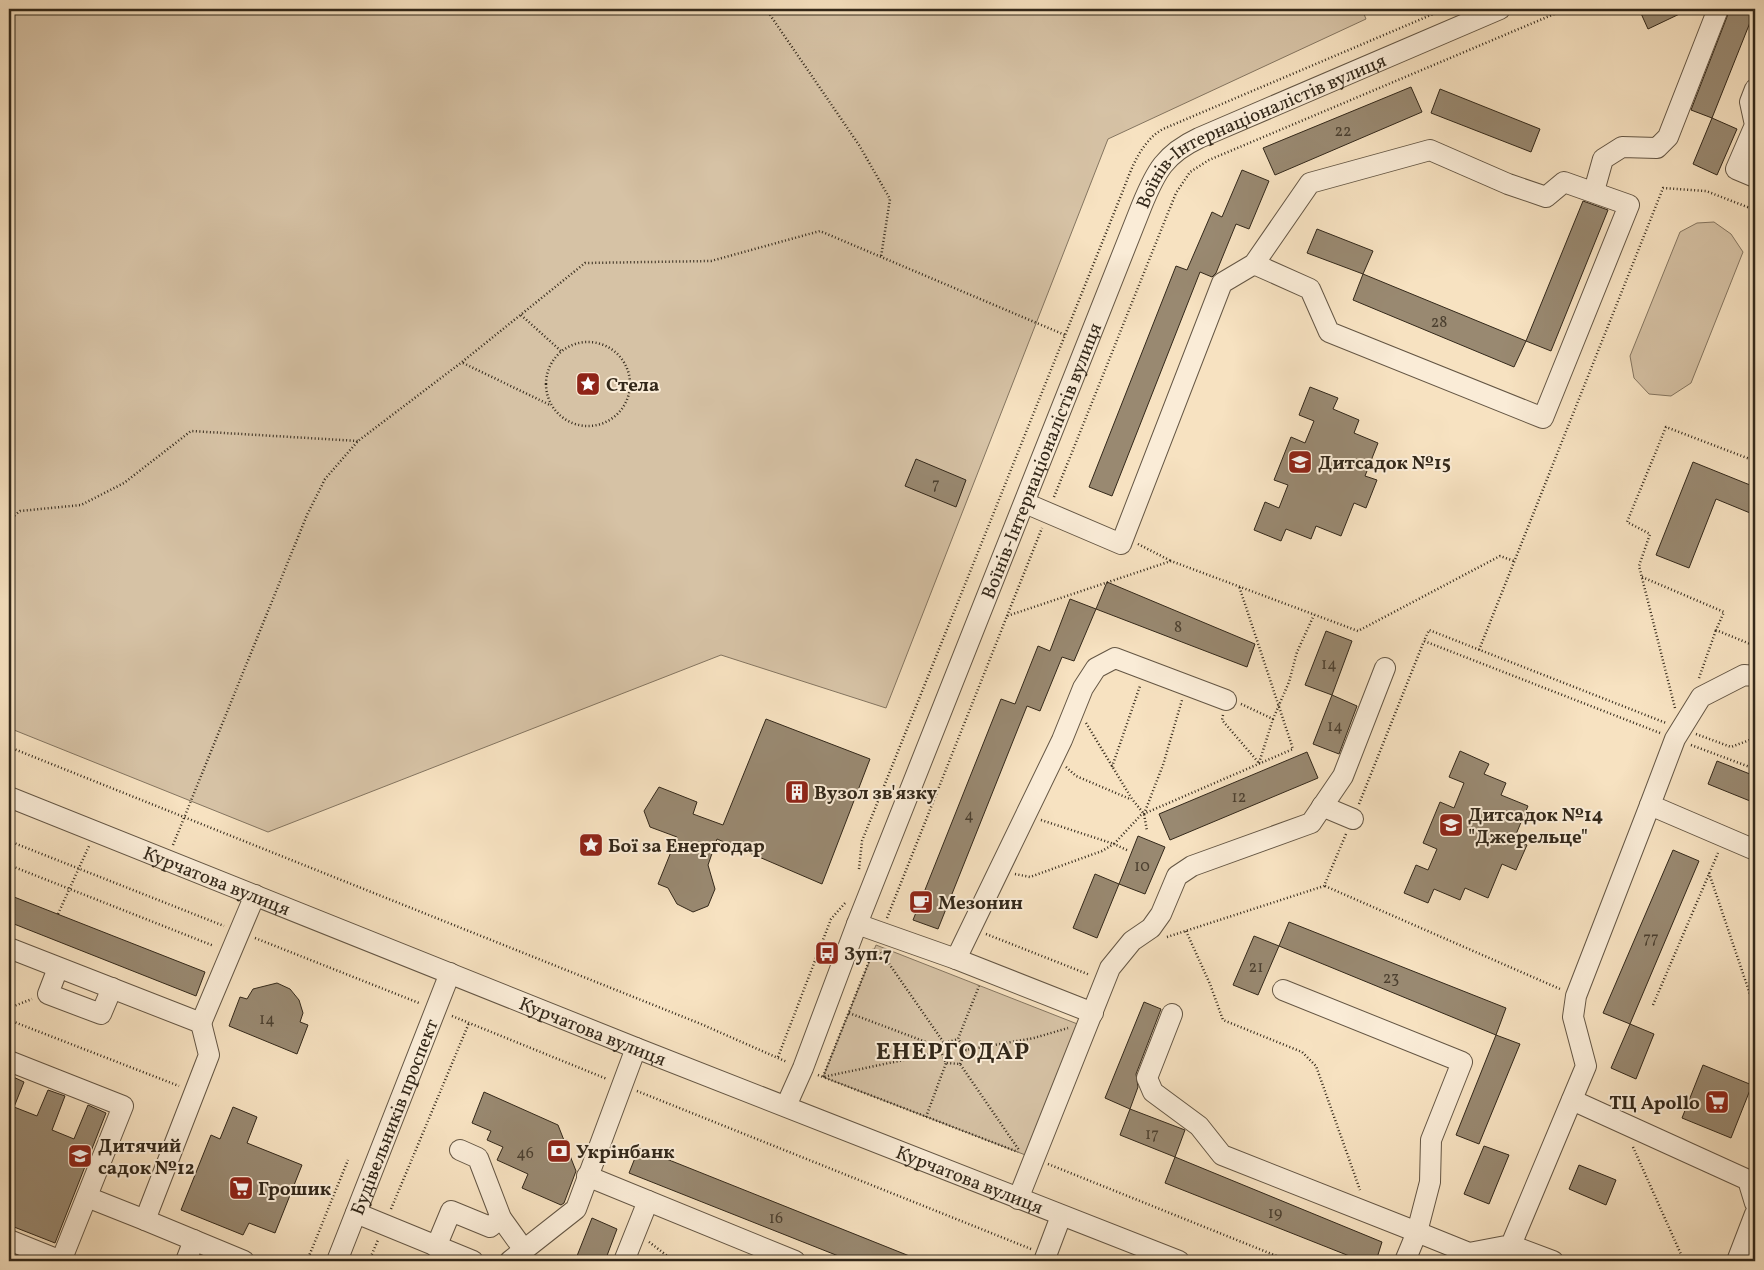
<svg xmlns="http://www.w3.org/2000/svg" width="1764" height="1270" font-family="Vollkorn,serif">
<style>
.green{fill:#d6c2a5;stroke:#847560}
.building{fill:#998971;stroke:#33281a}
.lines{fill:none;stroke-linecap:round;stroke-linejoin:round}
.minor-casing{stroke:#645644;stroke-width:22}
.path{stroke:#33281a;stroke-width:2.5;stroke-dasharray:1 2.5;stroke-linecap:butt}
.minor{stroke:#faecd7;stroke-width:20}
.labels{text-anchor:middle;stroke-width:4;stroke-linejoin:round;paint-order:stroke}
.number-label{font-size:16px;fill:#4c4030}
.street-label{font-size:19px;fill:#33281a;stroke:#faecd7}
.poi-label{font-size:19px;font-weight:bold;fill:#33281a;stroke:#faecd7;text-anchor:start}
.district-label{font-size:24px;font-weight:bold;letter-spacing:1px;fill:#33281a;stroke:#faecd7}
</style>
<rect width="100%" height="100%" fill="#f7e2c1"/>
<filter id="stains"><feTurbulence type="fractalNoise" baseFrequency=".004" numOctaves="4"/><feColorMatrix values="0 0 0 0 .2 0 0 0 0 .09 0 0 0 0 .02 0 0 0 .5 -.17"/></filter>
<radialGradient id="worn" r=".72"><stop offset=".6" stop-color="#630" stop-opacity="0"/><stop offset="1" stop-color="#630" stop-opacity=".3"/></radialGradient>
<path class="green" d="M9 9H1362L1366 19 1108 139 886 708 721 655 268 832 9 728Z
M1714 222 1731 234 1743 252 1691 383 1671 396 1649 394 1634 378 1630 356 1680 232 1697 223Z
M876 945 1080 1025 1028 1156 823 1077Z"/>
<path class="building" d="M1639 9H1690L1648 29Z
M1730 9 1755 10 1712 118 1691 110Z
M1411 87 1422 112 1275 175 1263 148Z
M1440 89 1540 129 1531 152 1431 113Z
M1712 118 1737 129 1717 175 1693 164Z
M1242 170 1269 181 1249 229 1236 224 1216 273 1212 277 1200 272 1112 496 1089 487 1176 266 1187 270 1212 212 1222 217Z
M1583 201 1608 210 1551 351 1526 341Z
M1317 229 1373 251 1363 274 1307 253Z
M1363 274 1526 341 1514 367 1353 300Z
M1310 387 1338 398 1333 409 1359 420 1354 433 1378 443 1365 476 1377 480 1366 508 1354 503 1341 536 1316 526 1311 539 1286 529 1281 541 1254 530 1265 502 1279 508 1288 485 1274 480 1291 437 1305 443 1314 421 1299 415Z
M916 459 966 480 956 507 905 486Z
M1693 462 1755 487V515L1716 499 1689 568 1656 555Z
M1107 582 1255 644 1247 667 1096 609Z
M1070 599 1096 609 1074 661 1062 657 1040 711 1027 706 938 929 913 920 1001 699 1015 704 1038 646 1050 651Z
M1326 631 1352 641 1332 695 1305 685Z
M1332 695 1357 706 1339 754 1313 744Z
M766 719 870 759 822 884 717 839 708 865 715 889 708 906 693 912 677 904 668 888 658 884 677 837 650 827 644 811 659 787 697 802 693 814 723 825Z
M1460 751 1489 764 1484 774 1506 783 1501 795 1528 806 1514 839 1527 845 1516 870 1502 864 1488 898 1465 888 1460 900 1434 889 1428 903 1404 893 1416 865 1428 870 1437 849 1423 843 1440 802 1454 808 1464 783 1449 777Z
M1307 752 1318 778 1170 840 1159 814Z
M1717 761 1755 776V803L1708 784Z
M1138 836 1165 847 1145 894 1119 884Z
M1673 850 1699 861 1630 1024 1603 1013Z
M1095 874 1119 884 1097 938 1073 928Z
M9 895 205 972 196 996 9 922Z
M1289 922 1506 1008 1496 1035 1279 946Z
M1254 936 1279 946 1258 995 1233 985Z
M277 983 290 989 299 1000 303 1013 300 1022 308 1025 297 1054 229 1026 240 997 247 999 253 989Z
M1144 1002 1161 1009 1136 1074 1138 1087 1130 1109 1105 1098Z
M1630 1024 1654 1034 1636 1079 1611 1068Z
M1496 1035 1520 1044 1479 1144 1456 1135Z
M1703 1065 1752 1085 1731 1138 1682 1118Z
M9 1075 24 1082 14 1107 37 1116 48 1090 65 1096 52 1130 74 1139 88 1105 106 1113 55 1243 9 1225Z
M484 1092 558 1125 576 1171 564 1203 561 1205 522 1188 528 1174 497 1160 503 1147 487 1140 491 1131 472 1123Z
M233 1107 257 1117 247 1143 302 1165 275 1233 249 1223 243 1235 181 1210 211 1135 220 1139Z
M1130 1109 1185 1130 1175 1157 1120 1135Z
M1484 1146 1509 1155 1489 1204 1464 1194Z
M639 1148 922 1261H851L629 1173Z
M1175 1157 1382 1242 1376 1261H1362L1165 1183Z
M1579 1165 1616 1180 1606 1205 1569 1189Z
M592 1218 617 1229 605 1261H575Z"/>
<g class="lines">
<defs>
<g id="minor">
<path d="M1755 89 1750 102 1755 125 1736 169 1755 177"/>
<path d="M1594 191 1603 159 1622 147 1657 148 1668 137 1718 9"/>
<path d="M1025 503 1121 544 1222 283 1254 264 1310 183 1430 150 1508 184 1546 197 1564 182 1629 205 1543 418 1329 332 1310 289 1254 264"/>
<path d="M1755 676 1744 675 1701 697 1675 739 1650 805 1755 850"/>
<path id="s1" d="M9 797 636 1048 1179 1261"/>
<path d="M1322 806 1353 819"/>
<path d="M857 924 956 959 1062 740 1083 688 1096 668 1115 658 1226 700"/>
<path d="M9 948 201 1023 255 895"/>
<path d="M956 959 1093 1013"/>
<path d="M58 968 48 994 101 1014 112 988"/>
<path d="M1172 1014 1147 1078 1153 1092 1199 1126 1222 1155 1417 1232 1430 1182 1431 1140 1462 1062 1283 990"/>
<path d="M201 1023 209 1055 145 1220 244 1261"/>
<path d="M9 1061 123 1106 61 1261 9 1240"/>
<path d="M1572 1100 1748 1180 1755 1203"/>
<path id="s2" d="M786 1106 803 1068 857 924 1142 205C1156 171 1165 154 1199 138L1500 9"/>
<path d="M460 1150 478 1158 501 1218 524 1250"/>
<path d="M587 1176 795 1261"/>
<path d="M87 1197 145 1220"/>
<path d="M1018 1199 1110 968 1132 941 1151 928 1161 914 1177 876 1192 866 1311 823 1343 776 1385 668"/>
<path d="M356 1213 473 1261"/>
<path d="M1510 1245 1553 1261"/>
<path d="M436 1247 451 1211 490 1227 501 1218"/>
<path d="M186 1261 194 1240"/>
<path id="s3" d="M337 1261 450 973"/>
<path d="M510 1261 576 1209 636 1048"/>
<path d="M624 1261 648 1201"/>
<path d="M1044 1261 1061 1216"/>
<path d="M1405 1261 1417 1232 1469 1253 1511 1245 1586 1066 1573 1017 1576 996 1650 805"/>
<path d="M1737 1261 1755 1214"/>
</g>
</defs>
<use href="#minor" class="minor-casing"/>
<path class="path" d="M766 9 859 145 890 199 881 257
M521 315 561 351
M546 384a42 42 0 1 1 84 0a42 42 0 1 1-84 0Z
M463 363 550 405
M1054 497 1176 193 1190 172 1209 160 1566 9
M9 520 20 511 81 505 124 483 191 431 358 441
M1138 544 1171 561
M1642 577 1724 612 1716 630 1755 646
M1007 616 1042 528
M1479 650 1663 188 1706 191 1755 210
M1699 678 1716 630
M1241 704 1273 719 1289 682 1297 652 1314 615
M1675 708 1639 566 1650 534 1627 522 1666 427 1755 461
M1223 715 1222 720 1259 763
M1086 723 1132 799 1144 814 1147 831
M1660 733 1424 641 1429 630 1666 723
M1696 734 1731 747 1755 738
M1691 745 1755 769
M9 747 701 1024 787 1062
M1259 763 1273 719
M1066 767 1076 776 1130 799
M1112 767 1140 686
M1359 804 1424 641
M1144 814 1163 765 1182 700
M1041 820 1114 844 1141 815 1293 749 1239 586
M9 841 224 926
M173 845 307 515 325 479 358 441 462 362 585 263 711 261 820 231 1065 335
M9 865 214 946
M859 869 862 841 1122 193C1131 170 1140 142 1163 129L1445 9
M1709 873 1755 1009
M1015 874 1030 877 1102 851 1114 844 1129 851
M1325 886 1560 989
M58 914 89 846
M887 918 1007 616 1171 561 1358 631 1500 556 1514 561
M1186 931 1210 984 1223 1020 1302 1052 1316 1066 1360 1190
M986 934 1090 975
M1167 937 1324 886 1346 834
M255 938 419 1003
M874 949 823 1077 1018 1152
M881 952 944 1043 941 1052 946 1063 960 1064 1019 1150
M1653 1005 1718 853
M9 1008 32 999
M849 1013 942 1048
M452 1016 607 1079
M9 1020 179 1086
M945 1043 958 1039
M966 1050 958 1039 979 986
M778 1057 831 919 846 902
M960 1064 966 1050 1034 1038 1068 1028
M818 1075 823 1077 941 1052
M637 1091 1031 1249
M926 1117 946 1063
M1633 1147 1684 1261
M1048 1164 1289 1261
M391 1209 469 1023
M649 1242 674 1261
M307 1261 348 1160
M369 1261 378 1240"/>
<use href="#minor" class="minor"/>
</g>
<defs>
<symbol id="sight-square" viewBox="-11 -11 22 22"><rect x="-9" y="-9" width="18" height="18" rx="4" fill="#8f2418" stroke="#faecd7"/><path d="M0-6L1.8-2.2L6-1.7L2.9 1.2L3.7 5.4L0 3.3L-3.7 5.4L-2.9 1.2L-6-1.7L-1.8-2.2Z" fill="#fff"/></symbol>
<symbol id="school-square" viewBox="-11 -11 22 22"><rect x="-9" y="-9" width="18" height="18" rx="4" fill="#8f2418" stroke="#faecd7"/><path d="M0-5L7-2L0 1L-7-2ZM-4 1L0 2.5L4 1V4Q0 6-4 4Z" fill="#fff"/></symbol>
<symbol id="building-square" viewBox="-11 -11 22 22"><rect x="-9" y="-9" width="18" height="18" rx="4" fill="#8f2418" stroke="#faecd7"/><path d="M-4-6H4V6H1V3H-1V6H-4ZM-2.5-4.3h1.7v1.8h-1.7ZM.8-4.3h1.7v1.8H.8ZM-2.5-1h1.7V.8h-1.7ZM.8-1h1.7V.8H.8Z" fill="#fff"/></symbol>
<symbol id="cafe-square" viewBox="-11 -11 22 22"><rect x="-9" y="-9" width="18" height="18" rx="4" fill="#8f2418" stroke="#faecd7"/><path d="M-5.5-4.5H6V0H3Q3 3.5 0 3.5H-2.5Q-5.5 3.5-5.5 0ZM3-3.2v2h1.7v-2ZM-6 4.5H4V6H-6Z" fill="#fff"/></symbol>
<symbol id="bus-square" viewBox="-11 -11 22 22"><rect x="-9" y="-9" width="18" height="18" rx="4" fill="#8f2418" stroke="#faecd7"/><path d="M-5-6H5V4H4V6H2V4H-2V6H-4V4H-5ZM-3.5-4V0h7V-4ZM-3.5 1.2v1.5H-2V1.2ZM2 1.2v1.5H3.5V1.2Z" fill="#fff"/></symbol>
<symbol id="supermarket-square" viewBox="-11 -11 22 22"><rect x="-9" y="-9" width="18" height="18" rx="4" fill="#8f2418" stroke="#faecd7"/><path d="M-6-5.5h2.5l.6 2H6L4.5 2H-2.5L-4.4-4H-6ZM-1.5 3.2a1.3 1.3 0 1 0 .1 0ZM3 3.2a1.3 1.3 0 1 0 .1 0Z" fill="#fff"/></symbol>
<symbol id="bank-square" viewBox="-11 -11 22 22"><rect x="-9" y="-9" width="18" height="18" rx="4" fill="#8f2418" stroke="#faecd7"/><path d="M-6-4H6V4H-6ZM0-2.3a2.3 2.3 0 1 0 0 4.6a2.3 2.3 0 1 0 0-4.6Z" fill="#fff"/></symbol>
</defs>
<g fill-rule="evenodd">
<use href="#sight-square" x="574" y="370" width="28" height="28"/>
<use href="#school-square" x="1286" y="448" width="28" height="28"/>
<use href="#building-square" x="783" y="778" width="28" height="28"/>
<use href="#school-square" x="1437" y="811" width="28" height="28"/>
<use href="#sight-square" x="577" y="831" width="28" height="28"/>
<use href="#cafe-square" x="907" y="888" width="28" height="28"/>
<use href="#bus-square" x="813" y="939" width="28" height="28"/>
<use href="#supermarket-square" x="1703" y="1088" width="28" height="28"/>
<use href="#bank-square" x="545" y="1137" width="28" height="28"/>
<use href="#school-square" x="66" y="1142" width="28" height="28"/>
<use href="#supermarket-square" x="227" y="1174" width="28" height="28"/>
</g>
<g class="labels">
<g class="number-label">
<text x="1343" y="136">22</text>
<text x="1439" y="327">28</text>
<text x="936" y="489">7</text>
<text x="1178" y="632">8</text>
<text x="1329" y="669">14</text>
<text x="1335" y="731">14</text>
<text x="1239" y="802">12</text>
<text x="969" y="820">4</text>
<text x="1142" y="871">10</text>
<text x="1651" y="943">77</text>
<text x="1256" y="972">21</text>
<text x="1391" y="983">23</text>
<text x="267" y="1024">14</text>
<text x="1152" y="1139">17</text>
<text x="525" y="1158">46</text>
<text x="1275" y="1218">19</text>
<text x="776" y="1223">16</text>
</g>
<g class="street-label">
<text dy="7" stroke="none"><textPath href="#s2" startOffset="1114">Воїнів-Інтернаціоналістів вулиця</textPath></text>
<text dy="7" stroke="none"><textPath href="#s2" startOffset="694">Воїнів-Інтернаціоналістів вулиця</textPath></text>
<text dy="7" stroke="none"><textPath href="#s1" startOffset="224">Курчатова вулиця</textPath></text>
<text dy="7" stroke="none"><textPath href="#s1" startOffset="629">Курчатова вулиця</textPath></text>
<text dy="7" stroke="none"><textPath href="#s3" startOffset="155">Будівельників проспект</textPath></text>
<text dy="7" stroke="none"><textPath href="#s1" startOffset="1034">Курчатова вулиця</textPath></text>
</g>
<g class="poi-label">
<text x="606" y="391">Стела</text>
<text x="1318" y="469">Дитсадок №15</text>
<text x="814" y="799">Вузол зв'язку</text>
<text x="1468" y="821">Дитсадок №14<tspan x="1468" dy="22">"Джерельце"</tspan></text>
<text x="608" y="852">Бої за Енергодар</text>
<text x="938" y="909">Мезонин</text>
<text x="844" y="960">Зуп.7</text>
<text x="1700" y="1109" text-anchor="end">ТЦ Apollo</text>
<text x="98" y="1152">Дитячий<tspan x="98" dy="22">садок №12</tspan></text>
<text x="576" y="1158">Укрінбанк</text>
<text x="258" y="1195">Грошик</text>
</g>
<g class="district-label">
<text x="953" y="1059">ЕНЕРГОДАР</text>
</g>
</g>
<rect width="1764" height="1270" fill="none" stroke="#f7e2c1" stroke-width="30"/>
<rect x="10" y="10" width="1744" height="1250" fill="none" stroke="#33281a" stroke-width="2.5"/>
<rect x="15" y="15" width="1734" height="1240" fill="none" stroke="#33281a"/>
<rect width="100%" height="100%" filter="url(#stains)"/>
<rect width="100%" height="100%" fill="url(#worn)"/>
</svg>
